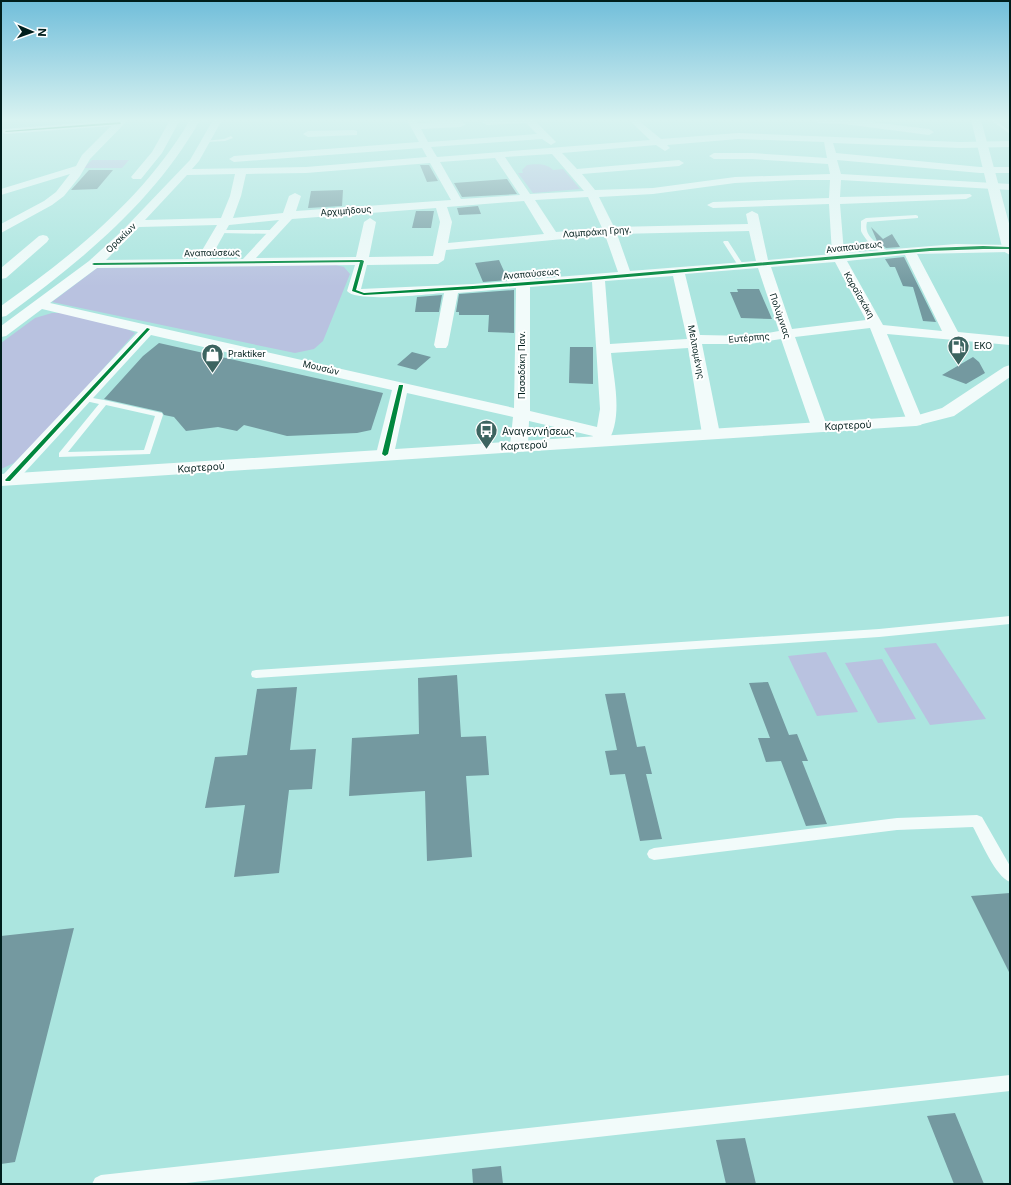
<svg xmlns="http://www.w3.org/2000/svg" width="1011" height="1185" font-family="Inter,sans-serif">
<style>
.green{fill:#b9c2e0}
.building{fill:#7499a0}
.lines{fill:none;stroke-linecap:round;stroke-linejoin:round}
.service{fill:#f2fbfa;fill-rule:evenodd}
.minor{fill:#f2fbfa;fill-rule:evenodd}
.primary{fill:#f2fbfa;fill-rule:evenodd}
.motorway{fill:#f2fbfa;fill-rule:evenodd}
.cycleway-casing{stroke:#fff;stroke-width:2}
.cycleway{fill:#00873e;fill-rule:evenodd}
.labels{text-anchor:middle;stroke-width:4;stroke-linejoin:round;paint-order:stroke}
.far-street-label{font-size:9px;fill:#001e1c;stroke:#fff}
.far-poi-label{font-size:9px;fill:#001e1c;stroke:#fff;text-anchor:start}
.street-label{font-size:10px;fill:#001e1c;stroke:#fff}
.poi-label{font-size:10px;fill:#001e1c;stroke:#fff;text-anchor:start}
</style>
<rect width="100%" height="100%" fill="#abe5df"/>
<path class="green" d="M92 160H129L122 168H83Z
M527 165C535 164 547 163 553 170L563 169 580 189 533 193 518 173H523L522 170Z
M332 264 344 267 350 274 323 341 314 349 295 353 52 302 97 268Z
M52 313H62L127 329 135 333 60 417 14 463 1 469V343L35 318Z
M936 643 986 719 930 725 884 648Z
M826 652 858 712 817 716 788 656Z
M882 659 916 719 878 723 845 663Z"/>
<path class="building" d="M420 165H429L438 181 427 182Z
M89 170H113L97 189 71 190Z
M507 179 517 194 462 197 454 183Z
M343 190 342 206 308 208 311 191Z
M478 206 481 214 459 215 457 208Z
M416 211H434L431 228H412Z
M871 227 883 239 892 234 900 247 886 248 877 241Z
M904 257 936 322 923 321 913 287 903 286 895 267H890L885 259Z
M499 260 508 280 483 282 475 263Z
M737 289H759L772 319 741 318 730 292H738Z
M514 290V333L488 332 489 315H459V312H456L459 294Z
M442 295 439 312H415L417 297Z
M159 343 383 393 371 430 357 433 287 436 244 425 237 431 218 427 186 431 174 417 164 415 162 412 104 399 143 356Z
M570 347H593V384L569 383Z
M412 352 431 357 416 370 397 365Z
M973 357 979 362 985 373 966 384 942 375Z
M457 675 461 737 486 736 489 775 466 776 472 857 427 861 425 791 349 796 352 738 419 734 418 678Z
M768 682 789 735 797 734 808 761H802L827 824 806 826 781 761 766 762 758 738H770L749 683Z
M297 687 290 750 316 749 312 789 289 790 279 873 234 877 245 805 205 808 215 757 247 755 257 689Z
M625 693 637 747 645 746 652 774H646L662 839 640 841 625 774 610 775 605 751 617 750 605 694Z
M1010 893V974L971 896Z
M74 928 15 1162 1 1164V936Z
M955 1113 984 1184H954L927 1116Z
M745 1138 756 1184H726L716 1140Z
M501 1166 503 1184H473L472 1169Z"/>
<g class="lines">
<path class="service" d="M991 120H995L1010 131V134Z
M231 136 233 138 225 141 206 142 204 141 224 139Z
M916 215 918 216V218L867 222C863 237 879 244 889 252V254C879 255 865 240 861 231V221L866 218Z
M218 230H276L279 232 276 234 220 233 218 232Z
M724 241H728L744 266 743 267H739L723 242Z
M81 396 104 400 162 413 163 415 150 454 59 457V453L99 404 81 400ZM106 405 155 416 144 450 68 452Z
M1010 616V624L879 637 256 678 252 677 251 674 252 671 256 670 879 629Z
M977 815 982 817 1010 866V882C995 876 981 841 973 827L897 830 654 860 649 858 647 854 649 850 654 848 897 818Z
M1010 1075V1091L177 1184H92L95 1178 101 1175Z"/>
<path class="minor" d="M118 120H128L90 159 80 176 64 196 52 205 1 233V224L44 201 56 192 70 174 1 195V189L76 166 82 155 111 126 6 134 3 133V129Z
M213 120H222L199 161 192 169 306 167 427 157 422 148 234 162 229 159 234 156 419 142 407 120H415L417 123 461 121 466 124 461 127 421 129 428 142 537 134 526 123 487 125 482 122 485 120H535V121L556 142 551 145 542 139 431 147 437 157 650 140 629 120H638L661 139 738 133 960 142 1010 141V147L960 148 833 143 836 153 980 167H1010V173H980L837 160 841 174 1010 184V190L841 180 840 197 970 194 972 196 966 199 840 204 844 253 956 244 1010 245 1009 252 917 254 958 332 1010 337V345L887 334 923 421 921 425 915 426 909 425 907 421 870 328 795 337 827 426 825 430 819 431 813 430 811 426 781 339 750 344H702L720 434 717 438 711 439 705 438 702 434 688 348 611 353C614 382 624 419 606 445L600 446 594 445 591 441 593 436 529 421 528 445 525 449 519 450 513 449 510 445 513 417 407 393 394 454 391 458 385 459 379 458 376 454 392 390 151 335 14 484 8 485 2 484V476L138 332 42 309 6 336 1 337V326L89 261 123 230 190 160ZM738 139 824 142 827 158 752 153H714L709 156 714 159H752L828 164 830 174 735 177 653 188 595 190 582 174 679 166 684 163 679 160 577 169 562 153 656 145 665 151 670 148 667 145ZM552 154 584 191 530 194 505 157ZM495 158 520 195 461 199 440 162ZM430 163 451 200 296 211 301 196 295 193 289 196 283 213 233 218 241 196 246 174 306 173ZM235 174 230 196 221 218 145 220 187 175ZM797 180H830L829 198 713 202 707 205 713 208 829 204 832 254 768 260 758 214 752 211 746 214 748 224 614 227 599 197 653 194 735 183ZM588 197 602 228 556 232 535 200ZM524 201 544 234 448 243 452 222 447 207ZM436 208 440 222 433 256 369 257 376 222 370 218 364 222 356 257 256 258 292 219ZM279 220 243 259H210L229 225ZM217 225 197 259 106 260 139 227ZM749 231 756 261 630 271 617 234ZM605 235 618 272 473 284 361 289 367 265 438 264 444 260 446 250ZM905 255 942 331 883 325 847 261ZM835 262 866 320 792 329 771 267ZM355 265 347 291C356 303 428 294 444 293L434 345 436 348H446L448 345 458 293 516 288 514 408 50 303 97 268ZM758 268 779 331 750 336 700 335 685 274ZM673 276 687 339 610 344 605 281ZM592 282 600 409 597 427 530 411V287Z
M813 120H855L929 129 934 132 929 135 844 124 818 123Z
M354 130 357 131V135L308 137 303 134 308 131Z
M43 235 47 236 49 239 47 242 6 278 1 279V268L39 236Z"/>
<path class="primary" d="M971 120H981L1010 227V255L1003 251Z
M1010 365V377L954 416 915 426 1 486V474L915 416 942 408 1004 367Z"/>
<path class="motorway" d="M170 120H180L162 153 141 179H133L131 177 152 152Z
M190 120H200C154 202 81 261 6 316L1 317V306C74 254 144 198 190 120Z"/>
<defs>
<path id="cycleway" d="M120 122 121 124 6 132 5 131Z
M983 246 1009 247H1010V249H983L930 251 581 281 473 289 364 295 352 291 360 262 94 265 92 264 94 263 362 260 364 261 356 290 364 293 473 286 581 278 930 248Z
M147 328 150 329 10 481H6L5 480 6 479Z
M399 385H403V386L388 454 385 456 382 454Z"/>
</defs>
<use href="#cycleway" class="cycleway-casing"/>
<use href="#cycleway" class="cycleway"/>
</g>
<linearGradient id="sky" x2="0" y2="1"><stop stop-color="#71beda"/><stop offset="0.42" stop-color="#d9f3f1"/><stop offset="1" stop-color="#d9f3f1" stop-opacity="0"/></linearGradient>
<rect width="1011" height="286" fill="url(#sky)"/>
<defs>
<symbol id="fuel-pin" viewBox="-11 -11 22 30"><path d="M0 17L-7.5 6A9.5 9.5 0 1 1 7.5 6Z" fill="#3c6460" stroke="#fff"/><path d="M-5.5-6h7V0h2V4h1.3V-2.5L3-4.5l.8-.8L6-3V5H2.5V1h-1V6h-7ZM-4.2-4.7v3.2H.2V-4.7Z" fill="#fff"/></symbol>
<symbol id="shop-pin" viewBox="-11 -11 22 30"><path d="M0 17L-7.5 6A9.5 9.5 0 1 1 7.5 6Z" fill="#3c6460" stroke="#fff"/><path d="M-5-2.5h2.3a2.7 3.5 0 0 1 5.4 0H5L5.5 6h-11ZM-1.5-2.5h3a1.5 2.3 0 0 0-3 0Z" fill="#fff"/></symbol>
<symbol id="bus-pin" viewBox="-11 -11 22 30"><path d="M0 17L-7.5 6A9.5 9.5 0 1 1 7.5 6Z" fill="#3c6460" stroke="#fff"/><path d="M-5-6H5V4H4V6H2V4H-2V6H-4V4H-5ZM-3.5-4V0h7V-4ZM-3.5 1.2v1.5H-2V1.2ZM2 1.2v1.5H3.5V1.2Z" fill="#fff"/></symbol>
</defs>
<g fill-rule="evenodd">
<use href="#fuel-pin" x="946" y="334" width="25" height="34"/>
<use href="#shop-pin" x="200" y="342" width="25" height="34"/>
<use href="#bus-pin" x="474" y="418" width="25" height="34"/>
</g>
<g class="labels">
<g class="far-street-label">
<text transform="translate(346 211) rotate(-4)" y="3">Αρχιμήδους</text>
<text transform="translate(597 232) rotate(-4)" y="3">Λαμπράκη Γρηγ.</text>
<text transform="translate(121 238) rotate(-44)" y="3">Ορακίων</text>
<text transform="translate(854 247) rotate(-6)" y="3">Αναπαύσεως</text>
<text transform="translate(212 253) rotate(-1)" y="3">Αναπαύσεως</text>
<text transform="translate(531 274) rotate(-5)" y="3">Αναπαύσεως</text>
<text transform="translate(859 295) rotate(60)" y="3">Καραϊσκάκη</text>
<text transform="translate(780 316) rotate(71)" y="3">Πολύμνιας</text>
<text transform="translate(749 338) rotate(-5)" y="3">Ευτέρπης</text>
<text transform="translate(696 352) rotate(79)" y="3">Μελπομένης</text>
<text transform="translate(522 365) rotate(-90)" y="3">Πασαδάκη Παν.</text>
<text transform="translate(321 368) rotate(13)" y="3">Μουσών</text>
</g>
<g class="far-poi-label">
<text x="974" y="349">EKO</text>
<text x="228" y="357">Praktiker</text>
</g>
<g class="street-label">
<text transform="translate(848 425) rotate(-3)" y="4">Καρτερού</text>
<text transform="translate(524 445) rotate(-3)" y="4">Καρτερού</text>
<text transform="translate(201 467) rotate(-4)" y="4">Καρτερού</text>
</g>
<g class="poi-label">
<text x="502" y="435">Αναγεννήσεως</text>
</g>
</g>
<rect width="1011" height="1185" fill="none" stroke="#001e1c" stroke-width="4"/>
<g transform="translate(32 32) rotate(92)" stroke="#ffffff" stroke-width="3" paint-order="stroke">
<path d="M0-3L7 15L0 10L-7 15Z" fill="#001e1c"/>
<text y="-6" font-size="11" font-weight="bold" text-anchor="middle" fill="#001e1c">N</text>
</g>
</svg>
